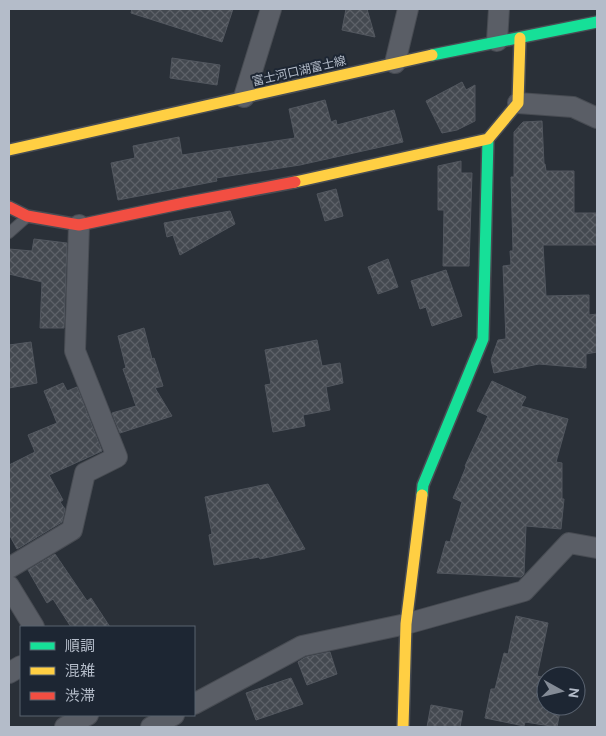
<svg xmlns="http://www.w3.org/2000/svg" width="606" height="736" font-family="Ubuntu,'Noto Sans JP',sans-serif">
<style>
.building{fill:url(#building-cross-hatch);stroke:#52575f}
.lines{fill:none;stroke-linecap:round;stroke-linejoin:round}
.lane-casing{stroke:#484c53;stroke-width:12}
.street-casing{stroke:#484c53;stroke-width:22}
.fast-casing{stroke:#484c53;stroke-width:14}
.slow-casing{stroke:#484c53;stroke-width:14}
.jam-casing{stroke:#484c53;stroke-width:14}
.lane{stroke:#5a5e66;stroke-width:10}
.street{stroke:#5a5e66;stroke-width:20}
.fast{stroke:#16e098;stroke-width:11}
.slow{stroke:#ffcf43;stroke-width:11}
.jam{stroke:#f24e42;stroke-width:11}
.labels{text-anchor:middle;stroke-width:4;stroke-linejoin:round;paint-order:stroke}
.street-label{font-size:12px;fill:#b4bcc9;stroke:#1d2633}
</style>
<defs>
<pattern id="building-cross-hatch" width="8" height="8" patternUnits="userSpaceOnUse" patternTransform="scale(1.25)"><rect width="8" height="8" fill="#444950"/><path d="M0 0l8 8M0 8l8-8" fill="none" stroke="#5d6168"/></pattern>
</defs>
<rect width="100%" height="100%" fill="#2a3038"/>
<path class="building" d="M132 9H233L222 42 131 13Z
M346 9H367L375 37 342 30Z
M172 58 220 65 217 85 170 78Z
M462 82 466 90 475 85V121L457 130 442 133 426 101Z
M325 100 331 122 336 120 337 125 394 110 403 142 300 165 216 178 217 181 118 200 111 163 135 158 133 146 179 137 182 155 295 138 289 109Z
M542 121 544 164H545L546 171H574V213H597V245H543L546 296 589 295V315L597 314V352L586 354V368L539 364 494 373 491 360 498 340 506 339 503 266 511 265 510 251H513L511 177H514V132L523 122Z
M461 161V173H472L469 266H443L444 210H438V166Z
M336 189 343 216 325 221 317 194Z
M230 211 235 224 180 255 173 235 167 237 164 223Z
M34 239 67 243 64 328H40L42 282 9 274V249L32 251Z
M388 259 398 287 378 294 368 267Z
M446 270 462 316 432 326 426 307 420 309 411 281Z
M144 328 152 359 154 358 163 386 155 388 172 416 120 433 112 413 136 406 123 369 126 368 118 336Z
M317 340 322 366 340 363 343 383 326 387 330 410 303 415 305 426 273 432 265 385 271 384 265 350Z
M31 342 37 383 9 388V345Z
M492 381 526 397 521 406 568 419 556 462 562 463V499H564L561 529 526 526 524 574 521 577 437 573 446 541 450 542 462 502 453 498 466 467 465 466 488 416 477 411Z
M63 383 67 391 77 387 102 451 49 475 63 500 60 502 65 509 62 522 17 549 9 534V465L35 452 28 435 57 423 44 391Z
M268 484 305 549 260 559 259 557 214 565 209 535 212 534 205 497Z
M55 554 87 601 91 598 110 627H71L53 599 47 603 28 570Z
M516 616 548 623 537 676 546 678V706H561L557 727 525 722 524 726 485 718 491 689H495L504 653 508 654Z
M330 652 337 674 307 685 298 662 306 657Z
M291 678 303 704 256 720 246 693Z
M431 705 463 711 460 727H427Z"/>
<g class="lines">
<defs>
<path id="lane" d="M9 233 27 217"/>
<path id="street" d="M497 41 499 9
M395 63 408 9
M244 97 271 9
M518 103 573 107 597 118
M9 568 72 530 85 473 117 457 75 351 79 225
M9 586 34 627
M9 673 21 666
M194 704 302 646 406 624 524 591 569 543 597 548
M65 727 88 715
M151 727 174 715"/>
<path id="fast" d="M432 55 597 22
M422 495 423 485 483 339 488 139"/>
<path id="slow" d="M9 150 432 55
M295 182 488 139 518 103 520 38
M403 727 406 624 422 495"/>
<path id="jam" d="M9 207 27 216 79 225 184 203 295 182"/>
</defs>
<use href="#lane" class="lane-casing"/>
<use href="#street" class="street-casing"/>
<use href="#fast" class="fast-casing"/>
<use href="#slow" class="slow-casing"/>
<use href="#jam" class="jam-casing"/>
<use href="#lane" class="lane"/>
<use href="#street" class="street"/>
<use href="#fast" class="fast"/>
<use href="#slow" class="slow"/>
<use href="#jam" class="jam"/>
</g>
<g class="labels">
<g class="street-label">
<text transform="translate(299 71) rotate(-13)" y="4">富士河口湖富士線</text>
</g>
</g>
<rect width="606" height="736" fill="none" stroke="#b4bcc9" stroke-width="20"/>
<rect x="20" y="626" width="175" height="90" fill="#1d2633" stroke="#59626f"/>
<rect x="30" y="642" width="25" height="8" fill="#16e098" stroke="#59626f"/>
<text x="65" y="651" font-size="15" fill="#b4bcc9">順調</text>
<rect x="30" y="667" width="25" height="8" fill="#ffcf43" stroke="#59626f"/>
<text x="65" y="676" font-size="15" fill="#b4bcc9">混雑</text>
<rect x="30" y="692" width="25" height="8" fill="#f24e42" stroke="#59626f"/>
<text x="65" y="701" font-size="15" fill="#b4bcc9">渋滞</text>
<g transform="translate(561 691) rotate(98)"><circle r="24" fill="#1d2633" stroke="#59626f"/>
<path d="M0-4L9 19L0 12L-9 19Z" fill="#848b96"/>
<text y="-8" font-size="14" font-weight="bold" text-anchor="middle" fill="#b4bcc9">N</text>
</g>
</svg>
